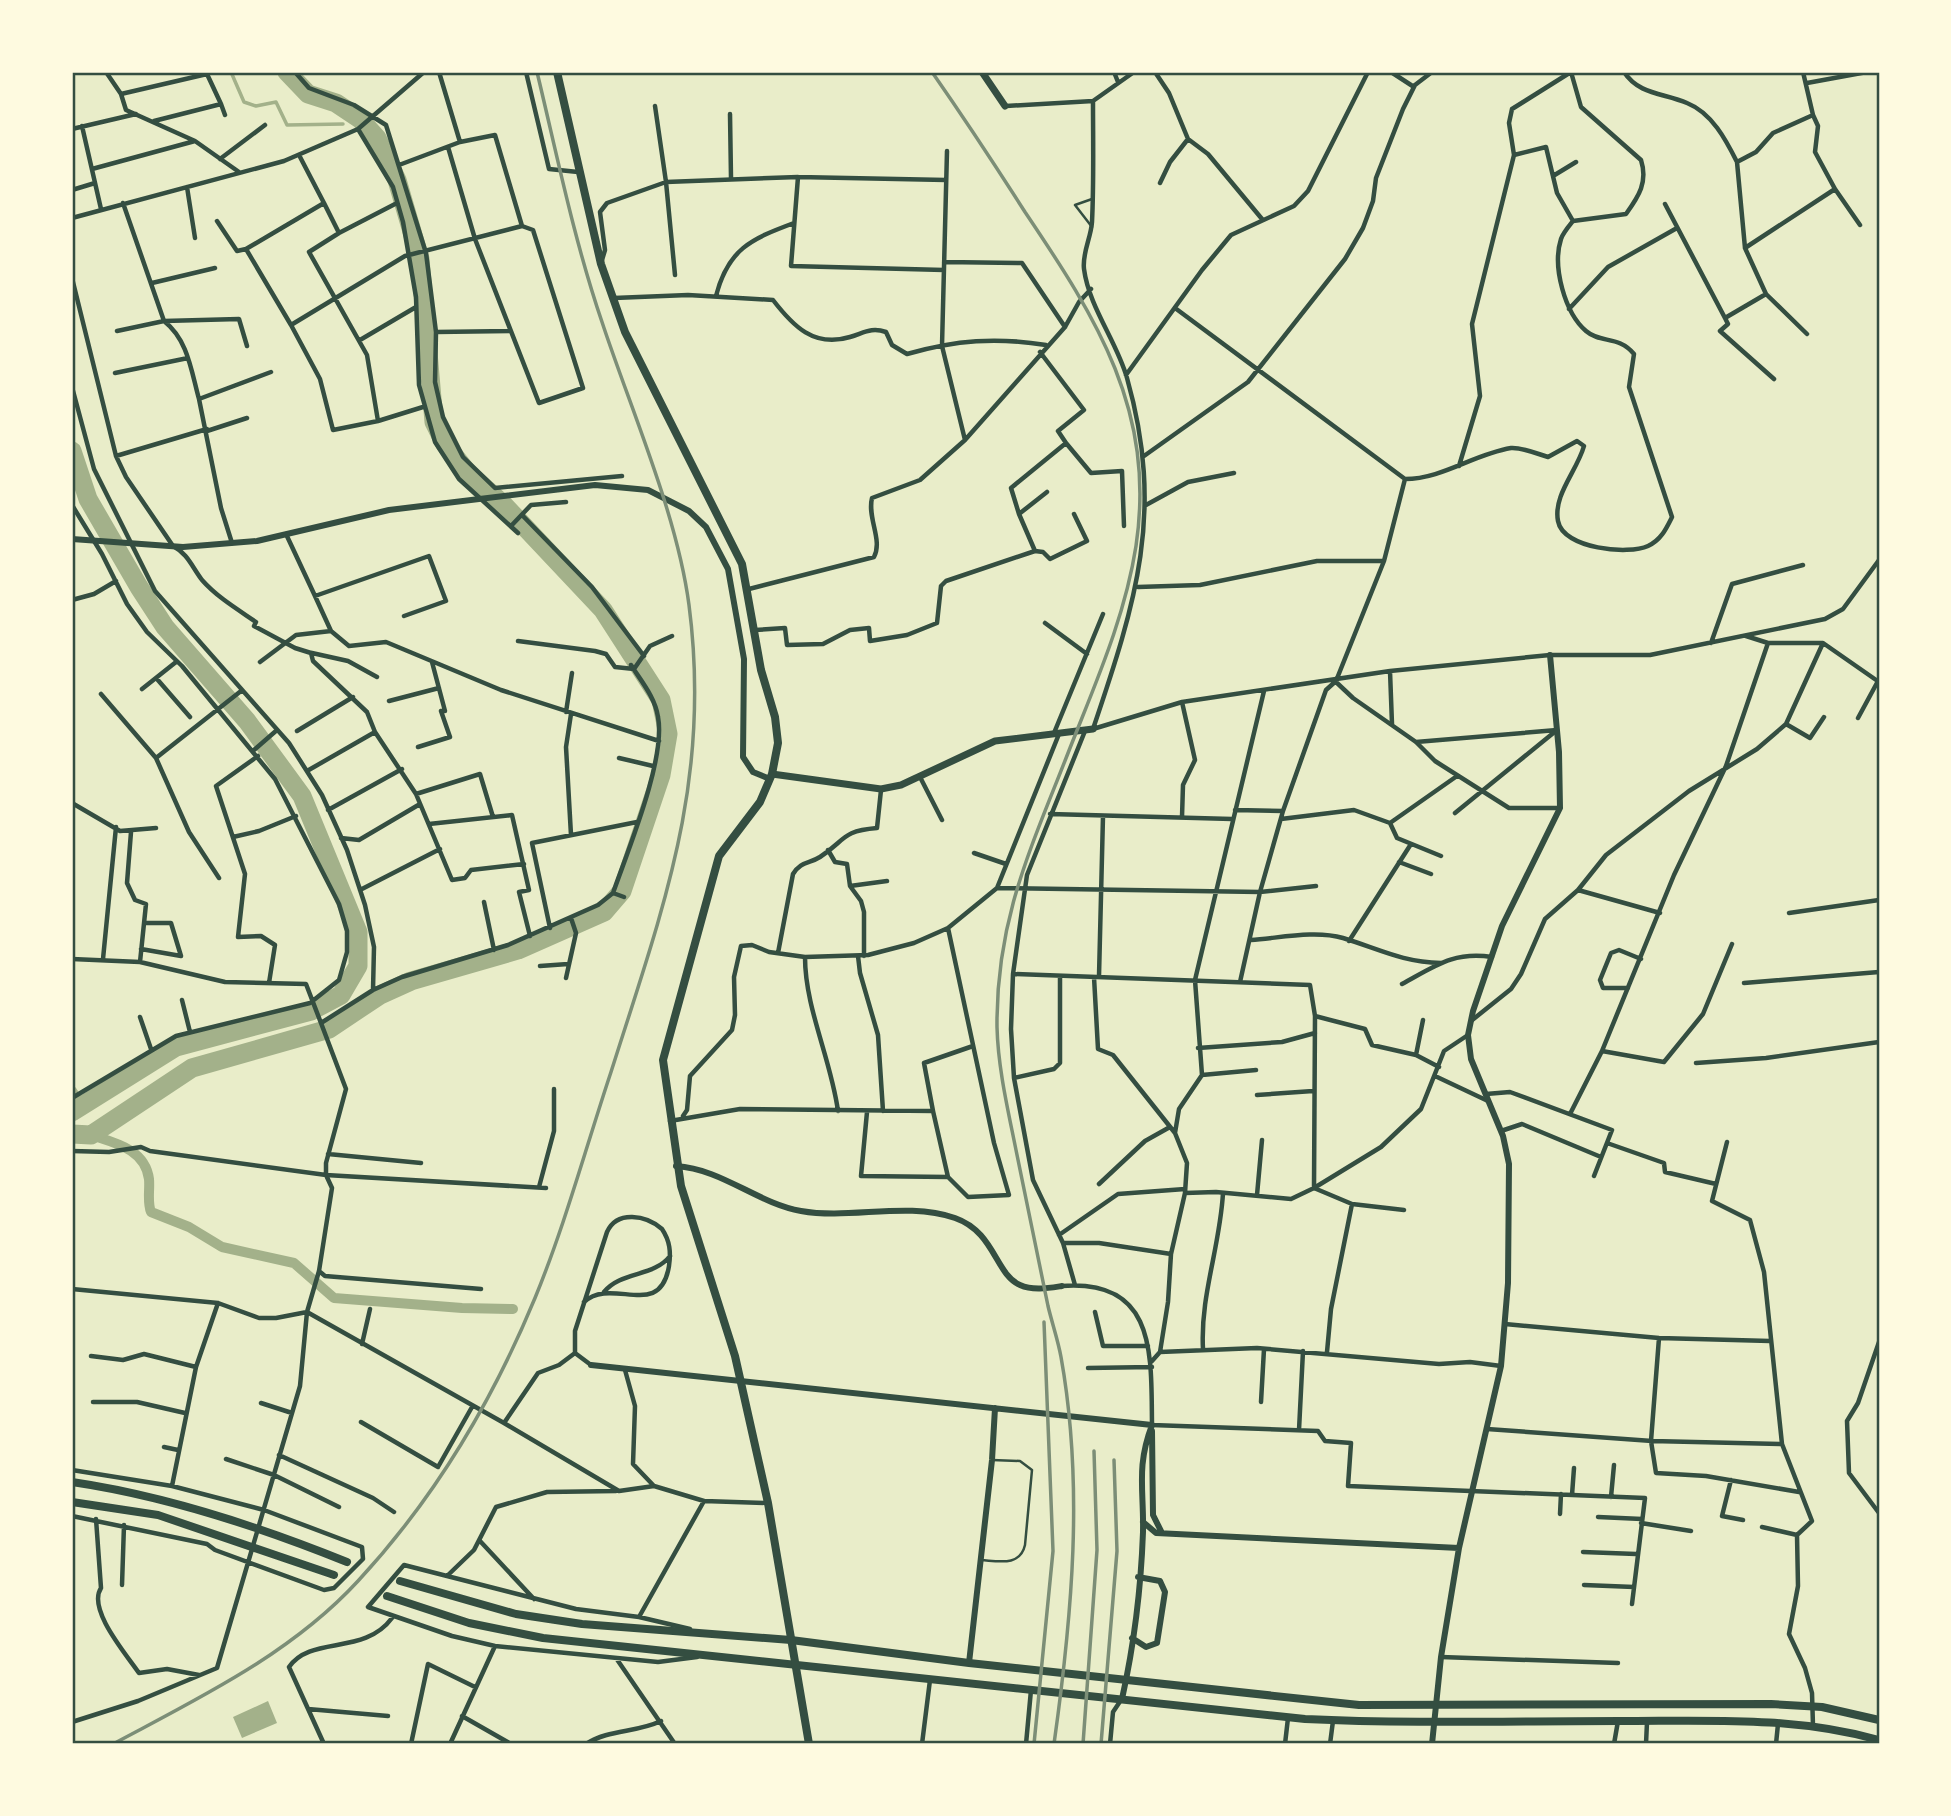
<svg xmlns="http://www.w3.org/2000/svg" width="1951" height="1816" font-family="Signika,sans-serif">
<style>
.water{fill:#a3b18a}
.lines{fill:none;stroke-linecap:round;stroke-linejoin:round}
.stream{stroke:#a3b18a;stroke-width:3.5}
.canal{stroke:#a3b18a;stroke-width:10}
.river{stroke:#a3b18a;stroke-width:19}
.service{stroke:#344e41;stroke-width:2.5}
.minor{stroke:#344e41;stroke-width:4.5}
.tertiary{stroke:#344e41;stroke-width:6}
.secondary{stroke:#344e41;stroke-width:7}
.primary{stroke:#344e41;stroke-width:8}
.trunk{stroke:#344e41;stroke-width:8}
.rail{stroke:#7c8e77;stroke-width:3.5}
.neatline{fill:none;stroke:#344e41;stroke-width:2.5}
</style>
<rect width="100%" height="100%" fill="#e9edc9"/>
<path class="water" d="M268 1701 277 1723 242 1738 233 1717Z"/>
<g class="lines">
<path class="stream" d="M231 72 244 102 256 106 276 102 287 125 343 124"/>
<path class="canal" d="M72 1091 81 1105
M91 1135C115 1143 145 1149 149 1179 150 1190 147 1202 151 1212L189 1227 222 1247 294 1263 334 1298 462 1308 513 1309"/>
<path class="river" d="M72 451 88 499 139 587 165 627 247 721 302 796 358 932V966L341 995 311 1011 176 1047 72 1112
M72 1134 91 1135 192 1068 329 1029 380 995 411 981 518 950 604 912 622 891 661 775 668 734 661 700 603 610 504 505 468 473 445 444 434 422 420 259 397 180 377 138 360 119 336 103 308 94 287 72"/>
<path class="service" d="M1092 227 1075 205 1092 199
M981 1560C998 1561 1020 1567 1025 1545L1032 1470 1020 1461 992 1460"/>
<path class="minor" d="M106 72 121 94 126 110 195 141 239 172
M295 72 309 88 354 105 386 125 426 253 436 332 435 382 443 417 463 457 495 488 622 476
M439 72 460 142
M526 72 549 169 578 172
M1114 72 1118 82
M1155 72 1169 93 1188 139 1208 154 1262 219
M1391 72 1414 87
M1571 72 1581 107 1641 160C1648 182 1639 196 1626 214L1573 221
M1624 72C1639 95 1664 93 1687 103 1712 113 1726 140 1737 162
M1803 72 1813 115 1773 133 1756 152 1737 162 1745 248 1766 294 1807 334
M1807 83 1867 72
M121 94 207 74 221 104 154 121
M1093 101C1093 141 1094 182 1092 222 1091 238 1082 253 1084 269 1089 307 1117 342 1127 378 1165 512 1136 602 1093 729
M221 104 225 115
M655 106 666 182 675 275
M1006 106 1093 101 1134 72
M730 114 731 178
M82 126 101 209
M72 129 136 114
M358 129 393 187 403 222 416 297 419 385 435 442 459 479 518 533
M448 147 475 239 539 403 583 388 533 230 522 226
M947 151 942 346 965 440
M299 155 324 203 246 249 291 325 405 256 522 226 495 135 460 142 399 165
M1514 155 1509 123 1512 109 1571 72
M220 159 265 125
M92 169 195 141
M1553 176 1576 162
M1160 183 1170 162 1188 139
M187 187 195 238
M1835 189 1860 225
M72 190 95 183
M123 203 164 321C188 340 191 370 199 399
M1665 204 1725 318 1728 324 1720 331 1774 379
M72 218 284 161 358 129 424 72
M217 221 237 251 246 249
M339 233 397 203
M1745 248 1835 189 1815 152 1818 126 1813 115
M602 260 605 250 600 212 607 203 666 182 798 177
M944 262 1022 263 1065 327
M944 270 791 266 798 177 946 180
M72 278 116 456 126 477 173 546C188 554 192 567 202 580 217 597 237 609 256 622L254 626 295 648 311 653 313 661 367 712 375 732 416 794 452 880 465 878 471 870 524 864
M152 283 215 268
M716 296C728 249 751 239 794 223
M614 298 688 295 773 300C793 326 814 348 850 337 864 333 871 327 886 332L892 345 907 354C956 340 996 337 1046 345
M1175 308 1405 479C1442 479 1474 454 1511 448 1521 447 1538 454 1548 457L1577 441 1584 446C1577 471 1553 495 1558 521 1563 549 1629 555 1648 546 1661 540 1666 529 1672 517L1629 387 1634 354C1618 335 1601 344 1586 331 1565 313 1552 267 1561 239 1563 233 1569 226 1573 221L1557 193 1546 147 1514 155 1472 324 1480 396 1459 466
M1569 309 1608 267 1677 228
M1725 318 1766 294
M291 325 320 379 333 430 378 421 367 355 309 252 339 233 324 203
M117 331 164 321 239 319 247 346
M436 332 510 331
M360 340 416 307
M115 373 188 358
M1126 375 1202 270 1231 235 1294 206 1308 191 1368 72
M72 387 94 469 155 591 289 743 322 795 347 850 365 905 374 947 373 990
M378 421 423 407
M207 431 247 418
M1066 443 1091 473 1122 471 1124 526
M116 456 207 429
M1144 456 1248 382 1345 259 1363 228 1373 201 1376 178 1403 109 1415 85 1432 72
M72 505 102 554 127 604 147 632 182 666 275 779 339 904 347 931V952L339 980 310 1003 176 1036 72 1098
M1146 505 1188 482 1234 473
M1019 514 1011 488 1066 443 1058 431 1084 410 1040 352
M523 516 592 587 644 656
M511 526 531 505 566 502
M286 534 315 596 429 556 446 601 404 616
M232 543 221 508 199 399 271 372
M1035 551 1019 514 1047 492
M1384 561 1405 479
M1138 587 1200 585 1317 561H1384L1336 681 1326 690 1283 811 1260 892 1240 982
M749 589 874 557C883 540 867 518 872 498L920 480 965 440 1065 327 1079 302 1091 289
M315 596 331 631 349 646 386 642 501 690 659 741
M72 600 94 594 116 581
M1045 623 1087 654
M755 630 785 628 787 645 823 644 850 630 869 628 870 641 907 635 937 623 941 586 946 581 1035 551 1043 552 1050 559 1087 541 1074 514
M518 641 595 651 606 654 615 667 634 669 650 646 672 636
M1711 643 1732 584 1803 565
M1768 643H1823L1879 682
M312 653 348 661 377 677
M260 662 296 635 331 631
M1390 671 1392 724
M157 679 190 717
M1336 682 1353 698 1416 742 1435 761 1509 808H1560
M142 689 176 662
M101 694 156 758 189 832 219 878
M389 701 439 688
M1182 702 1195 760 1183 785 1182 817
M566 712 572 673
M571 714 566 747 571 835
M1858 718 1878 681
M1786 724 1810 738 1824 717
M1093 729 1182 702 1390 671 1550 655H1650L1825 619 1843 609 1879 560
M297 731 353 697
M1054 733 1103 614
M1416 742 1557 730 1455 813
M418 747 450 737 441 711H445L432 662
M254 750 277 730
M258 756 216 786 245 874 238 937 261 936 275 945 269 983
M156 758 241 691
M619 758 653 766
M307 771 375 732
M920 777 942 820
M416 794 480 774 493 817
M72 803 120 831 156 828
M328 810 402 769
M1235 810 1283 811
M1050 814 1232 819
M1281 819 1354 810 1390 823
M429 824 512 815 529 890 519 892 530 936
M131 832 127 883 135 900 146 904 140 962
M233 837 259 831 296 816
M341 838 359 840 420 804
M828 850 835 862 847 864 850 886 861 901 864 912V956
M974 853 1006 864
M1441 856 1397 838 1390 823 1457 776
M1399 862 1431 874
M850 886 887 881
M997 888 1260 892 1316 886
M360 890 440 849
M1578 890 1660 913
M613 893 624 897
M484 902 494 950
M1789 913 1879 900
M550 928 532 843 637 822
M1251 940C1280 938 1315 930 1343 938 1379 949 1402 962 1441 963
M1349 941 1411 844
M141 949 181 956 171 923H144
M778 953 793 874C801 861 809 864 820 857 846 840 841 831 877 828L881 790
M858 956 860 973 878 1035 883 1111
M805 957C805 1008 831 1059 838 1111
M72 959 140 962 225 982 306 984 321 1023
M103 959 116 827
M540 966 568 964
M1013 974 1310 985 1315 1016 1314 1188 1352 1204 1331 1309 1327 1352
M1099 976 1103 816
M1094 977 1098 1049 1113 1055 1175 1133
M566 978 576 933 571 918
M1744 983 1879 972
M1402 984C1435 966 1454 951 1492 957
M1628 988H1603L1600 980 1611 953 1619 950 1641 959
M182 1000 190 1032
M1315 1016 1365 1029 1372 1045 1416 1055 1439 1067
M140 1017 151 1049
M1471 1021 1511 989 1521 974 1545 919 1578 890 1606 855 1689 791 1757 749 1786 724 1823 643
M1198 1048 1282 1042 1315 1033
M1602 1051 1664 1062 1703 1014 1732 944
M1416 1055 1423 1020
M1696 1063 1766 1058 1879 1042
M1202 1075 1256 1070
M1435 1076 1488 1101
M1014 1078 1054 1069 1060 1063V976
M1486 1094 1510 1092 1612 1130 1594 1176
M1257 1095 1313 1091
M933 1111 924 1063 973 1046
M867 1112 861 1176 948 1177 968 1197 1009 1195 994 1143 948 928
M1570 1114 1602 1051 1674 875 1726 766 1768 643 1746 636
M683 1116 687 1110 690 1076 732 1030 735 1015 734 977 741 946 752 945 769 952 805 957 868 955 914 943 948 928 997 888 1059 734
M670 1121 740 1109 933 1111 948 1177
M1501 1131 1522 1124 1601 1157
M1727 1142 1712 1201 1750 1220 1764 1272 1782 1444 1812 1521 1797 1535 1798 1586 1789 1634 1805 1668 1812 1693 1813 1726
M1607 1143 1664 1163 1665 1172 1716 1184
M72 1151 109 1152 141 1147 150 1151 326 1175 546 1188
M328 1154 421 1163
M1099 1184 1145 1141 1170 1127
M539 1187 554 1131V1089
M1185 1193 1216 1192 1291 1199 1314 1188 1381 1147 1421 1109 1444 1051 1468 1035
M1257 1195 1262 1140
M1352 1204 1404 1210
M1059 1235 1118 1194 1185 1189
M1064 1243H1099L1171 1254
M319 1271 325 1276 481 1289
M1075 1285 1063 1243 1033 1180 1014 1078 1011 1029 1013 974 1027 875 1085 731
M1062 1286C1157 1279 1151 1355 1152 1425L1318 1431 1325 1441 1351 1443 1348 1486 1645 1498 1632 1604
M72 1289 218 1303 259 1318H276L307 1312 504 1423
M604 1292C621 1271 654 1277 670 1256
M584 1302C612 1276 660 1321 669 1266 671 1252 670 1241 662 1229 646 1215 617 1210 607 1232L575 1331V1353L591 1365
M1095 1312 1103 1346H1148
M1505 1324 1659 1338 1770 1341
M1659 1338 1651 1441 1656 1473 1706 1476 1799 1492
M1879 1342 1858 1403 1847 1421 1849 1473 1879 1513
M362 1344 370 1309
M1203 1349C1200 1296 1220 1247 1223 1193
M1160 1352 1257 1348 1439 1364 1470 1362 1501 1366
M575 1353 559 1365 538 1373 504 1423 619 1491 654 1486
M91 1356 123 1360 144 1354 196 1367
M1152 1361 1160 1352 1168 1302 1171 1254 1185 1193 1187 1163 1175 1133 1179 1109 1202 1075 1195 980 1264 691
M1088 1368 1152 1367
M625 1370 635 1406 633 1464 654 1486 704 1501
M93 1402H137L185 1413
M1261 1402 1264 1349
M261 1403 292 1413
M361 1422 438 1467 472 1407
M1487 1429 1652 1441 1782 1444
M1299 1430 1303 1351
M164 1447 178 1450
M279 1455 373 1498 394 1512
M226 1459 274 1475 339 1507
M72 1470 172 1486 264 1510 362 1547 363 1559 334 1588 324 1590 215 1550 207 1544 72 1516
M1731 1480 1722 1516 1743 1520
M172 1486 196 1367 218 1303
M1572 1495 1574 1468
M1611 1497 1614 1465
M1560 1514 1561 1494
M1598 1517 1642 1519
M96 1519 101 1588C87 1609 126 1654 139 1673L167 1669 199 1675
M1641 1523 1691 1531
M1762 1527 1797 1535
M480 1541 534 1599
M1583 1552 1636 1554
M447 1576 474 1550 496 1507 547 1492 616 1491
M122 1585 124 1525
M1584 1585 1634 1587
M639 1617 704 1501 767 1503
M690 1629 639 1617 576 1609 404 1565 368 1607 452 1636 495 1646 658 1662 697 1657
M1441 1657 1618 1663
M616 1658 675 1744
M308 1709 388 1716
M462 1716 511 1744
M72 1722 138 1701 217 1668 300 1386 307 1312 319 1271 332 1188 326 1175V1163L346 1089 321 1023 373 990 402 977 508 945 598 905 613 893C628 850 666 759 658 717 655 697 641 681 631 665
M324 1744 289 1667C311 1635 364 1656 392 1618
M411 1744 428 1664 475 1687
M450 1744 495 1646
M586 1744C609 1729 636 1733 661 1721
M922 1744 930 1680
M1026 1744 1031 1690
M1110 1744 1113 1712 1121 1700
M1285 1744 1288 1718
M1330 1744 1333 1721
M1614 1744 1618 1721
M1646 1744 1647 1722
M1776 1744 1778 1724"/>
<path class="tertiary" d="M72 539 183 547 257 541 389 510 595 485 648 490 689 511 706 527 728 569 744 659 743 757 753 772 770 779
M676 1166C722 1169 757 1203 801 1211 851 1220 906 1201 955 1218 995 1232 995 1274 1020 1285 1033 1291 1049 1288 1062 1286
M591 1365 1152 1425
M1152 1431 1153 1515 1162 1533
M1143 1522 1156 1533 1459 1548
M1132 1638 1146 1647 1157 1643 1165 1592 1160 1581 1138 1577
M969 1663 992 1460 995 1408
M1122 1699C1134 1645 1141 1587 1143 1532 1144 1490 1136 1467 1152 1425
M1432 1744 1441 1657 1459 1548 1501 1366 1508 1283 1509 1164 1503 1136 1471 1059 1468 1035 1473 1011 1502 926 1560 808 1559 752 1550 655"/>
<path class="secondary" d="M982 72 1005 106
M772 774 881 789 901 785 995 741 1093 729"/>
<path class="primary" d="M72 1482C167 1496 258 1526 347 1562
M72 1502 158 1515 334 1575
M400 1581 516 1614 582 1624 791 1640 969 1663 1359 1705 1771 1704 1822 1707 1879 1720
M387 1596 469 1623 543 1638 1305 1719C1410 1724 1515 1721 1620 1721 1708 1721 1793 1716 1879 1740"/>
<path class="trunk" d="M557 72 601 264 625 332 742 564 761 670 775 717 778 743 772 774 760 802 719 856 663 1060 681 1186 735 1356 768 1503 809 1744"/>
<path class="rail" d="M932 72C964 118 995 165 1025 212 1097 319 1156 411 1136 546 1125 617 1096 682 1070 748 1032 846 996 918 997 1027 998 1068 1008 1110 1016 1150 1027 1202 1037 1254 1048 1306 1052 1323 1058 1340 1061 1357 1084 1485 1072 1616 1054 1744
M113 1744C199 1698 291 1654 358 1581 434 1499 492 1402 535 1298 565 1225 586 1147 611 1072 663 908 712 781 689 605 677 514 631 410 602 322 574 240 557 155 537 72
M1034 1744 1053 1551 1044 1322
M1083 1744 1097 1550 1094 1451
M1101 1744 1117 1551 1114 1460"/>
</g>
<rect width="1951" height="1816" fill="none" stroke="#fefae0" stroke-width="147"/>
<rect x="74" y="74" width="1804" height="1668" class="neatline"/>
</svg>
